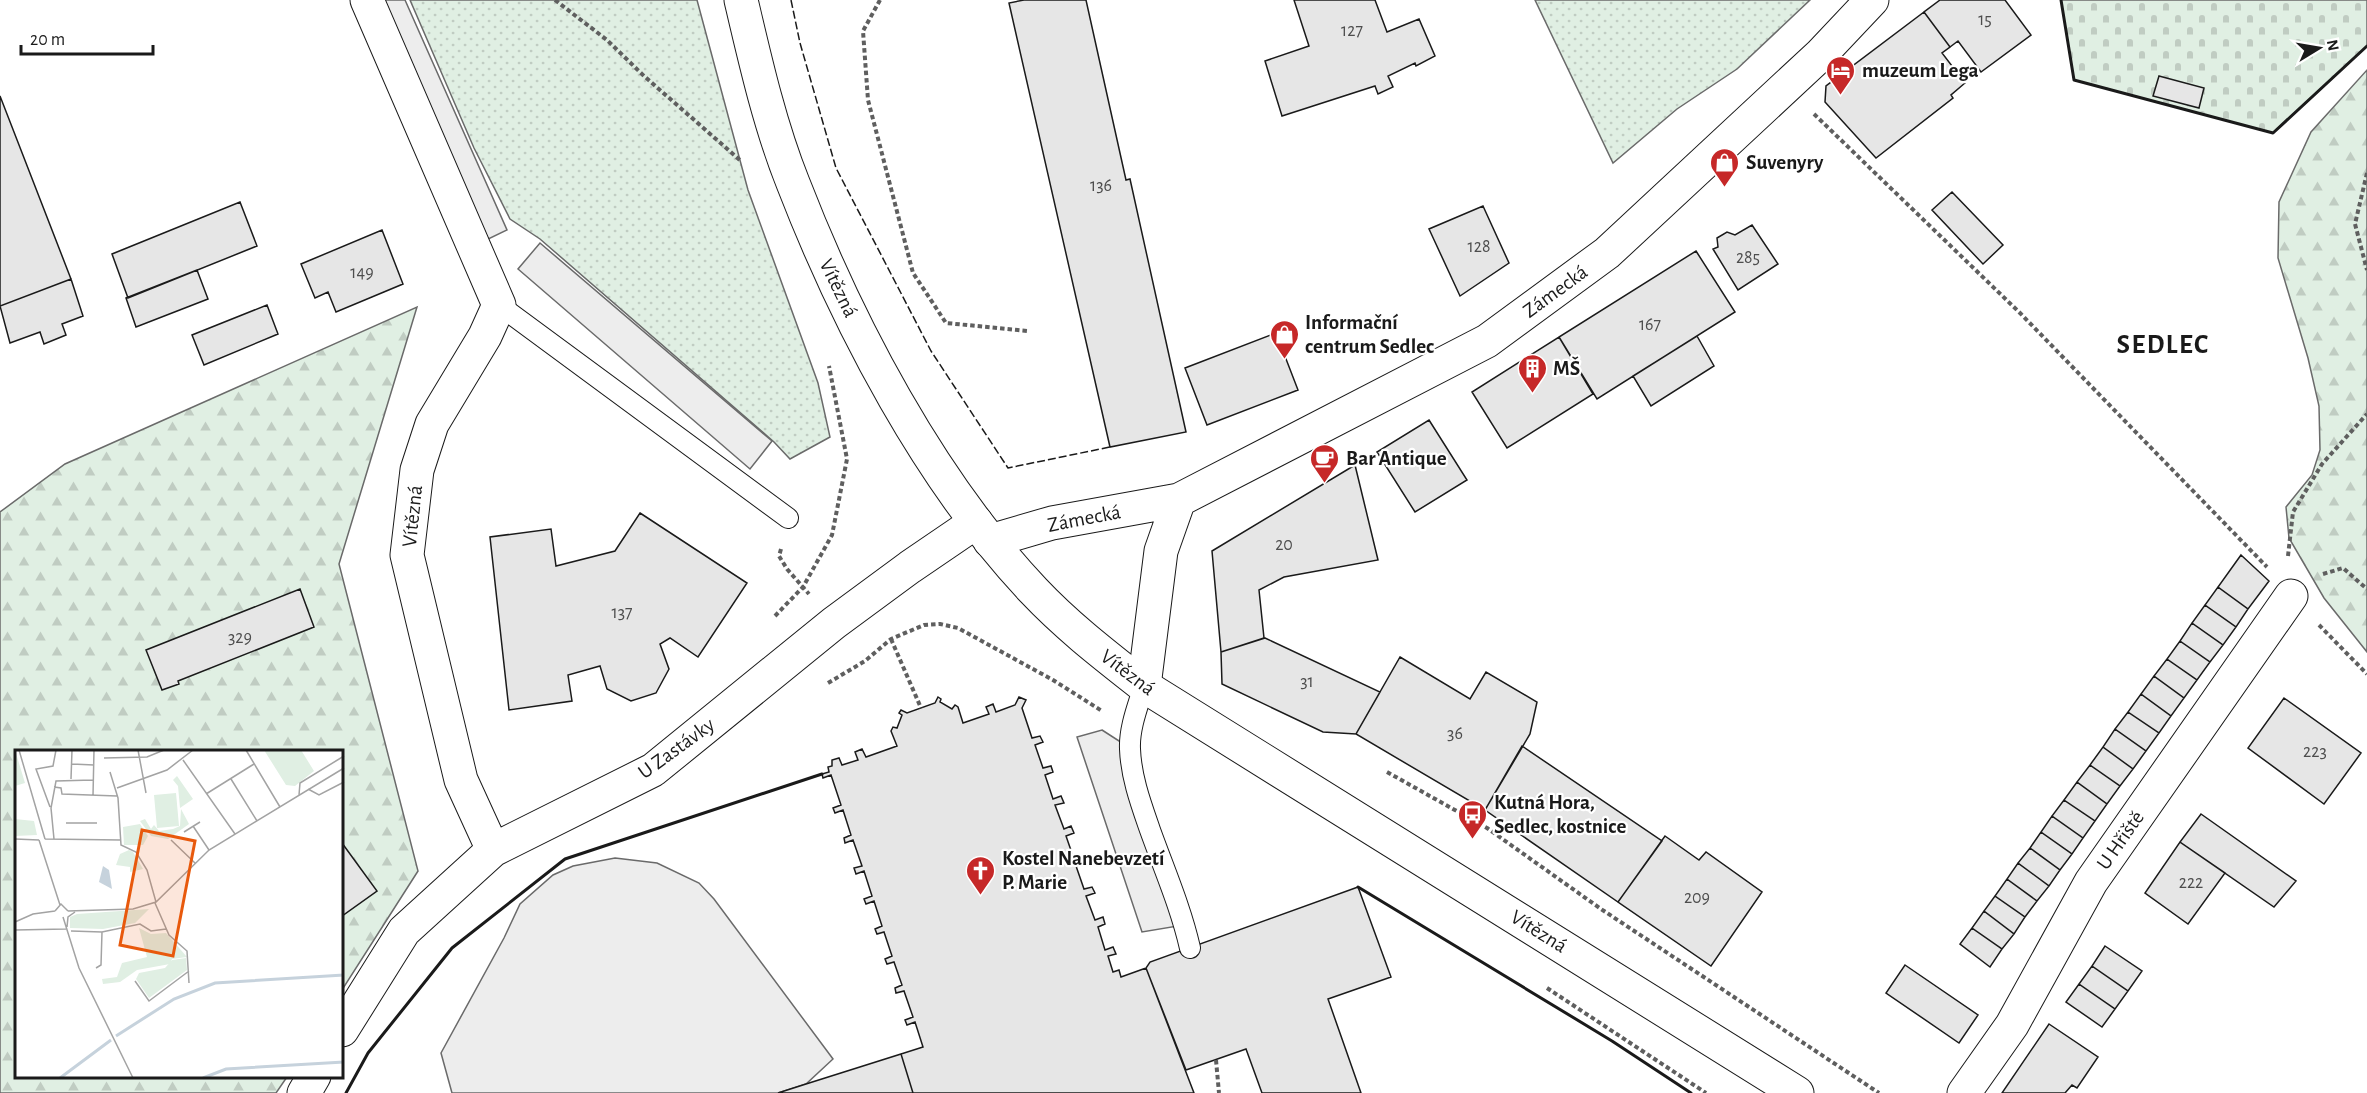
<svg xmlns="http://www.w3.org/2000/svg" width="2367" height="1093" font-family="'Alegreya Sans',sans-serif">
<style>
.grass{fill:url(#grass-dots);stroke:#6a6a6a;stroke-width:1.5}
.forest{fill:url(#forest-firs);stroke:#6a6a6a;stroke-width:1.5}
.cemetery{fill:url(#cemetery-stones);stroke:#6a6a6a;stroke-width:1.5}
.parking{fill:#ededed;stroke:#6a6a6a;stroke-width:1.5}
.building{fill:#e6e6e6;stroke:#1a1a1a;stroke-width:1.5}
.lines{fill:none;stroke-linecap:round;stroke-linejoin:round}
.service-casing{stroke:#1a1a1a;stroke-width:22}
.minor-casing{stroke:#1a1a1a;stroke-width:35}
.primary-casing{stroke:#1a1a1a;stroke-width:35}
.path{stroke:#5f5f5f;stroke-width:4;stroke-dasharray:4.5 3;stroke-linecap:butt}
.service{stroke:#fff;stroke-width:20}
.minor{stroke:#fff;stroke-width:33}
.primary{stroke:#fff;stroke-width:33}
.fence{stroke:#1a1a1a;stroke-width:1.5;stroke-dasharray:8 3;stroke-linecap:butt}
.wall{stroke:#1a1a1a;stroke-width:3}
.labels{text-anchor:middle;stroke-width:4.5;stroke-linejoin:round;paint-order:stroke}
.number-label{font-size:18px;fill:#4d4d4d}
.poi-label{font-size:21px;font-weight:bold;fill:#1a1a1a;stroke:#fff;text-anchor:start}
.street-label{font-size:21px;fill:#1a1a1a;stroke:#fff}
.district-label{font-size:27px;font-weight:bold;letter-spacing:1.5px;fill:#1a1a1a;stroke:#fff}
.inset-river{fill:none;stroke:#c6d2dc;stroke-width:3}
.inset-road{fill:none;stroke:#a3a3a3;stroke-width:1.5}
.view{fill:#e8590c;fill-opacity:0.15;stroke:#e8590c;stroke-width:3}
.inset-edge{fill:none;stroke:#1a1a1a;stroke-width:3}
</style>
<defs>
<pattern id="grass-dots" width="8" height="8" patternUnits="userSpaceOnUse" patternTransform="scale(1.5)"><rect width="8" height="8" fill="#e0efe3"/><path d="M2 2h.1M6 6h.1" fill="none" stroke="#c0ccc2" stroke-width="1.8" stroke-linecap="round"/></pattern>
<pattern id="forest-firs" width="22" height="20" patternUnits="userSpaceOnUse" patternTransform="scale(1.5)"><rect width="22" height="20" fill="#e0efe3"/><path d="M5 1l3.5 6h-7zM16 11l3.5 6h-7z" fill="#c0ccc2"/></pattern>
<pattern id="cemetery-stones" width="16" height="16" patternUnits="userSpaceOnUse" patternTransform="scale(1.5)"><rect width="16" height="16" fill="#e0efe3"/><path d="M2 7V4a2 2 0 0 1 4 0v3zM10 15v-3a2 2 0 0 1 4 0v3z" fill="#c0ccc2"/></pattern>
</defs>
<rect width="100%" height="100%" fill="#fff"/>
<path class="grass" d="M410 0H697L748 190 818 383 830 437 790 459 774 442 540 239 510 219 474 148Z
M1535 0H1810L1737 69 1677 109 1613 163Z"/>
<path class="forest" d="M2367 70V652L2324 598 2289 538 2286 507 2312 475 2320 450 2319 406 2308 358 2278 258 2279 202 2311 132Z
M417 307 339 564 418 871 342 990V751H16V1076L287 1077 276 1093H0V512L65 464Z"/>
<path class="cemetery" d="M2061 0H2367V46L2273 133 2074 80Z"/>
<path class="parking" d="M374 0H405L507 230 480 243Z
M540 243 772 441 750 469 518 269Z
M1102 730 1130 748 1184 925 1142 932 1077 737Z
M615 858 657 863 699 883 714 899 833 1059 806 1084 778 1093H452L441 1053 504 938 520 904 553 875 573 866Z"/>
<path class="building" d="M1024 0H1086L1126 180 1130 179 1186 432 1110 447 1009 3Z
M1294 0H1375L1387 32 1419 19 1435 56 1416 66 1415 63 1388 76 1393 87 1378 94 1375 86 1282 116 1265 61 1309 46Z
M1940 0H2005L2031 35 1981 72 1958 41 1950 47 1924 12Z
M1924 12 1950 47 1942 53 1965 83 1951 95 1953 98 1876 158 1825 102 1826 86Z
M2159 76 2204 88 2199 108 2153 96Z
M0 96 71 279 0 306Z
M1952 192 2003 245 1983 264 1932 210Z
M240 202 257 246 128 298 112 254Z
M1483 206 1509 263 1460 296 1429 229Z
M1752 225 1778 264 1738 290 1713 249 1718 247 1717 238 1727 232 1735 235Z
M382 230 403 284 336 312 328 292 315 298 301 264Z
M1696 251 1735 312 1597 399 1559 337Z
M197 270 208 299 136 327 126 298Z
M71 279 83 316 62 324 66 335 44 344 40 332 10 343 0 306Z
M267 305 278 334 204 365 192 335Z
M1276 333 1298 390 1207 425 1185 368Z
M1697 336 1714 366 1651 406 1633 376Z
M1559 337 1593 394 1507 448 1472 392Z
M1429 420 1467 480 1415 512 1377 452Z
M1355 465 1378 560 1284 577 1259 590 1264 638 1221 652 1212 551Z
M640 513 747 583 698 657 670 638 660 644 669 669 656 693 631 701 607 689 600 666 568 675 572 701 509 710 490 537 551 529 556 566 615 551Z
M2241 555 2269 581 2248 609 2218 587Z
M2218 587 2248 609 2236 627 2205 605Z
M300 589 314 627 178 681 179 684 162 690 146 650Z
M2205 605 2236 627 2223 645 2192 623Z
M2192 623 2223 645 2210 662 2180 641Z
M1265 638 1380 692 1356 734 1323 732 1222 684 1221 652Z
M2180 641 2210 662 2197 680 2167 659Z
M1400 657 1470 699 1486 672 1537 702 1530 734 1485 810 1356 734Z
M2167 659 2197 680 2184 698 2154 676Z
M2154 676 2184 698 2171 716 2141 694Z
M2141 694 2171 716 2159 733 2128 712Z
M938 697 941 699 940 702 952 709 955 705 958 707 963 723 989 714 986 707 993 704 996 712 1015 705 1019 697 1026 700 1022 708 1032 738 1040 736 1043 742 1035 745 1043 768 1051 766 1053 772 1045 775 1053 799 1061 796 1064 803 1055 805 1064 829 1071 826 1074 833 1066 836 1074 859 1082 857 1085 863 1076 866 1084 889 1092 887 1095 893 1086 896 1095 920 1103 917 1105 924 1098 927 1105 950 1113 947 1116 954 1108 956 1113 972 1119 970 1121 977 1146 968 1194 1093H913L901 1054 923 1047 915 1022 907 1025 905 1020 913 1017 904 991 896 993 895 988 902 985 894 962 887 964 885 959 892 956 884 932 877 934 875 929 882 926 874 901 866 904 864 899 872 896 864 871 856 874 854 868 862 866 853 840 845 843 844 838 851 835 843 810 835 813 833 808 841 805 831 775 823 778 822 774 829 772 828 767 832 766V760L839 758 842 765 858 760 855 752 862 749 866 757 897 746 891 731 893 727 897 728 902 715 899 713 901 710 907 713 935 703Z
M2284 698 2361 753 2324 804 2248 748Z
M2128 712 2159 733 2146 751 2115 729Z
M2115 729 2146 751 2133 769 2103 747Z
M1522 746 1662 841 1618 902 1485 810Z
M2103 747 2133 769 2120 786 2090 765Z
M2090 765 2120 786 2107 804 2077 782Z
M2077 782 2107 804 2095 821 2064 800Z
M2064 800 2095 821 2083 838 2052 816Z
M2201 814 2296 881 2274 907 2180 842Z
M2052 816 2083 838 2072 854 2041 832Z
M2041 832 2072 854 2060 870 2030 848Z
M1665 836 1699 860 1706 852 1762 892 1711 966 1618 902Z
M2180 842 2225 873 2188 924 2145 893Z
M342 843 377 891 342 916Z
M2030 848 2060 870 2049 886 2018 863Z
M2018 863 2049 886 2037 901 2007 879Z
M2007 879 2037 901 2025 917 1995 896Z
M1358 887 1391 977 1328 999 1361 1093H1262L1246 1049 1186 1070 1146 968 1150 962Z
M1995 896 2025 917 2014 934 1984 911Z
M1984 911 2014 934 2002 949 1972 928Z
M1972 928 2002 949 1990 967 1960 944Z
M2105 946 2142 971 2128 991 2092 966Z
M1905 965 1978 1015 1959 1043 1886 993Z
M2092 966 2128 991 2115 1009 2079 984Z
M2079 984 2115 1009 2102 1027 2066 1002Z
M2049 1024 2098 1057 2077 1088 2072 1085 2065 1093H2002Z
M901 1054 913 1093H778L806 1084Z"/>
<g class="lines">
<defs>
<path id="service" d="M499 305 788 518
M1144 686C1138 706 1129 728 1130 749 1131 777 1141 804 1150 830 1164 869 1181 908 1190 948"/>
<path id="minor" d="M367 0 499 305 485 336 432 424 417 470 407 555 461 780 493 850
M990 541 1052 523 1179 500 1487 341 1607 253 1821 54 1872 0
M1144 686 1161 551 1179 500
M342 1030 404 931 493 850 653 770 834 623 910 567 976 522
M304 1093 314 1076
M1964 1093 2012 1025 2091 882 2291 596"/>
<path id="primary" d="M741 0C755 60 770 126 793 183 848 325 930 481 1034 591 1068 627 1106 656 1144 686L1797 1093"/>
</defs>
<use href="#service" class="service-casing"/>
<use href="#minor" class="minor-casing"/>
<use href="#primary" class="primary-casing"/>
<path class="path" d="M555 0 607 40 644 76 741 161
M880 0 863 31 868 100 913 273 946 323 1028 331
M1814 114 2019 312 2267 567
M2367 173 2355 224 2367 270
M781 549 779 556 787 569 809 594
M2288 556 2293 512 2322 464 2367 414
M2323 574 2343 568 2367 589
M775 616 803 587 832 535 847 459 829 366
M2319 625 2367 674
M891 639 921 708
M828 683 865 661 891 639 924 625 940 624 958 628 1053 680 1102 711
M1387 772 1487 828 1601 909 1879 1093
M1547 988 1706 1093
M1216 1060 1219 1093"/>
<use href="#service" class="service"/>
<use href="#minor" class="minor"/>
<use href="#primary" class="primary"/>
<path class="fence" d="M791 0 800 43 836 168 931 351 1008 468 1110 447"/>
<path class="wall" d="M2061 0 2074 80 2273 133 2367 46
M1358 887 1612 1041 1691 1093
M346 1093 368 1053 452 948 565 859 822 774"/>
</g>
<defs>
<symbol id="hotel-pin" viewBox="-11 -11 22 30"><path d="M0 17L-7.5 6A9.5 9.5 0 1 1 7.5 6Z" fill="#c62828" stroke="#fff"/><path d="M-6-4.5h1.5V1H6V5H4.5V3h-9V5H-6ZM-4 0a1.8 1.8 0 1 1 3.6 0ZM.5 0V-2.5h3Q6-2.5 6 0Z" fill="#fff"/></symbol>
<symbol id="shop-pin" viewBox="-11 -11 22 30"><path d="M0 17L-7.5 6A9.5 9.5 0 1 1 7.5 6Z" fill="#c62828" stroke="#fff"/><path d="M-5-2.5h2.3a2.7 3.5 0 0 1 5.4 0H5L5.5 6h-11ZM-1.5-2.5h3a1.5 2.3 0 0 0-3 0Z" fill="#fff"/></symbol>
<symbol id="building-pin" viewBox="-11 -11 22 30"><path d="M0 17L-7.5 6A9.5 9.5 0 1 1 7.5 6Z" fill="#c62828" stroke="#fff"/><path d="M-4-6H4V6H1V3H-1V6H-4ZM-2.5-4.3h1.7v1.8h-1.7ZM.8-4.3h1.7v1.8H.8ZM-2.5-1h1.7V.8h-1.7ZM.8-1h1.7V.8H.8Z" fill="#fff"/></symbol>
<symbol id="cafe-pin" viewBox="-11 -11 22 30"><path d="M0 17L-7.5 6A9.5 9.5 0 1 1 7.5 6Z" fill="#c62828" stroke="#fff"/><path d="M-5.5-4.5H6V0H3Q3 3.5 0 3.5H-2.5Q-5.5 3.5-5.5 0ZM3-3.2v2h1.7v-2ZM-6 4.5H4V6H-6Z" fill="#fff"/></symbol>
<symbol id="bus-pin" viewBox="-11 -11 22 30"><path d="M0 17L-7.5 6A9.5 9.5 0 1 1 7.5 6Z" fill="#c62828" stroke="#fff"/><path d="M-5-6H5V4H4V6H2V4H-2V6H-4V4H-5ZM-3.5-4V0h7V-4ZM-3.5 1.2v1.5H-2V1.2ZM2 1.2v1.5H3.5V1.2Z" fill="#fff"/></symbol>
<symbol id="church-pin" viewBox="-11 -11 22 30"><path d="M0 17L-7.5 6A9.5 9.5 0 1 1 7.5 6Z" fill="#c62828" stroke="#fff"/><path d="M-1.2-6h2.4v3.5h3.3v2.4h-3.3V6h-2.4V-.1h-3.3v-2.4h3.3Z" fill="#fff"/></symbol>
</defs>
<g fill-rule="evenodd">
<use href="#hotel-pin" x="1824" y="54" width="33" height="45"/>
<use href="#shop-pin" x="1708" y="146" width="33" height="45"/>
<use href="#shop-pin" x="1268" y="318" width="33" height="45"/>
<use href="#building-pin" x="1516" y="352" width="33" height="45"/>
<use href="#cafe-pin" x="1308" y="442" width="33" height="45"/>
<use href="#bus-pin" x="1456" y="798" width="33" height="45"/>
<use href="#church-pin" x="964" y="854" width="33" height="45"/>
</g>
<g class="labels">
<g class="number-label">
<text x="1985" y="25">15</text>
<text x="1352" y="36">127</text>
<text x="1101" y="191">136</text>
<text x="1479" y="252">128</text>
<text x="1748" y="263">285</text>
<text x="362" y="278">149</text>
<text x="1650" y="330">167</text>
<text x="1284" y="550">20</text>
<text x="622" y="618">137</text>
<text x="240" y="643">329</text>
<text x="1307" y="687">31</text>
<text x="1455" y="739">36</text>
<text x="2315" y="757">223</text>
<text x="2191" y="888">222</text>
<text x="1697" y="903">209</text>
</g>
<g class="poi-label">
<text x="1862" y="77">muzeum Lega</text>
<text x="1746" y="169">Suvenyry</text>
<text x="1305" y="329">Informační<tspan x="1305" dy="24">centrum Sedlec</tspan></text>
<text x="1553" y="375">MŠ</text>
<text x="1346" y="465">Bar Antique</text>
<text x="1494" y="809">Kutná Hora,<tspan x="1494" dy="24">Sedlec, kostnice</tspan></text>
<text x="1002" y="865">Kostel Nanebevzetí<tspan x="1002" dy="24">P. Marie</tspan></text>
</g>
<g class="street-label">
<text transform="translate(839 288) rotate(64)" y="7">Vítězná</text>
<text transform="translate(1555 291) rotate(-36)" y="7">Zámecká</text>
<text transform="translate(412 516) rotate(-84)" y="7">Vítězná</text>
<text transform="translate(1084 518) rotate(-11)" y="7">Zámecká</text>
<text transform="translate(1128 672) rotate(37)" y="7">Vítězná</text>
<text transform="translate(676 748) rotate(-36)" y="7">U Zastávky</text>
<text transform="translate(2120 840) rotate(-55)" y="7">U Hřiště</text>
<text transform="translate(1539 931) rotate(32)" y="7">Vítězná</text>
</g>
<g class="district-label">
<text x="2163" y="353">SEDLEC</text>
</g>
</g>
<g transform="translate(15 750)">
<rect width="328" height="328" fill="#fff"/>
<path d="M0 0 10 33 0 36ZM249 0H286L299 21 280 36 271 35ZM162 26 178 49 165 58 163 36 158 30ZM0 69 19 71 22 85 0 86ZM114 100 118 102 128 119 115 122V117L101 115 105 104ZM134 159 120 173 88 179 55 178V167L62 164ZM171 208 172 220 134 248 121 229 124 223 150 218 157 210Z" fill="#e0efe3"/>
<path d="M166 59 174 74 153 89 136 86 125 71 130 69 136 79 139 75 144 81 158 79 165 76ZM124 178 136 184 151 183 172 207 157 209 155 214 122 220 105 232 88 234 87 229 102 227 107 213 132 207Z" fill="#e0efe3"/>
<path d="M125 74 133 86 128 95H109L108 77Z" fill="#e0efe3"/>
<path d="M161 43 164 76 142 78 139 45Z" fill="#e0efe3"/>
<path d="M88 116 94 120 97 139 84 132Z" fill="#c6d2dc"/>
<path class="inset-river" d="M101 286 159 249 200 233 329 225M45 328 96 290M188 328 211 319 329 312"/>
<path class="inset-road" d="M4 0 30 89M123 0 131 43M231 0 265 57M89 8 132 7 149 0M168 10 220 84M57 14 79 15M95 22 103 48 106 95 121 102 132 120 141 152M56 29 57 0M216 29 242 71M39 37 46 38 47 44 102 46M102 38 152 20 178 0M293 39 304 45 329 32M191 44 239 14M284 45 285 33 329 6M78 46 79 0M35 57 21 19 38 16 41 0M51 73H82M178 76 194 100M169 82 185 72M0 89 24 90M30 89 106 90M39 89 36 58 41 31 78 30M24 90 45 155M156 90 180 113M140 153 154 185 172 201 174 233M40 161 46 154 53 161M53 161 118 159 141 152 194 100 329 18M48 167 64 218 118 328M0 172 18 164 40 161M52 177 53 167 60 162M0 180 51 179M56 181 87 182 125 174 136 181 151 179M81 218 86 215 87 182M120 231 134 251 174 221"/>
<path class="view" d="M127 80 180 91 158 206 105 195Z"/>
<rect width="328" height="328" class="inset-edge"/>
</g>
<g transform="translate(2319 48) rotate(79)" stroke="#ffffff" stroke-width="4.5" paint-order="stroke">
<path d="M0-4.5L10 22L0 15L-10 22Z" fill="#1a1a1a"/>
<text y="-9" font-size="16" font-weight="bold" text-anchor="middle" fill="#1a1a1a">N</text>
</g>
<path d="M21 45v9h132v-9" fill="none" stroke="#1a1a1a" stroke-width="3"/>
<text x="30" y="45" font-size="18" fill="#1a1a1a" stroke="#ffffff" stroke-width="4.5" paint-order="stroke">20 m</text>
</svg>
